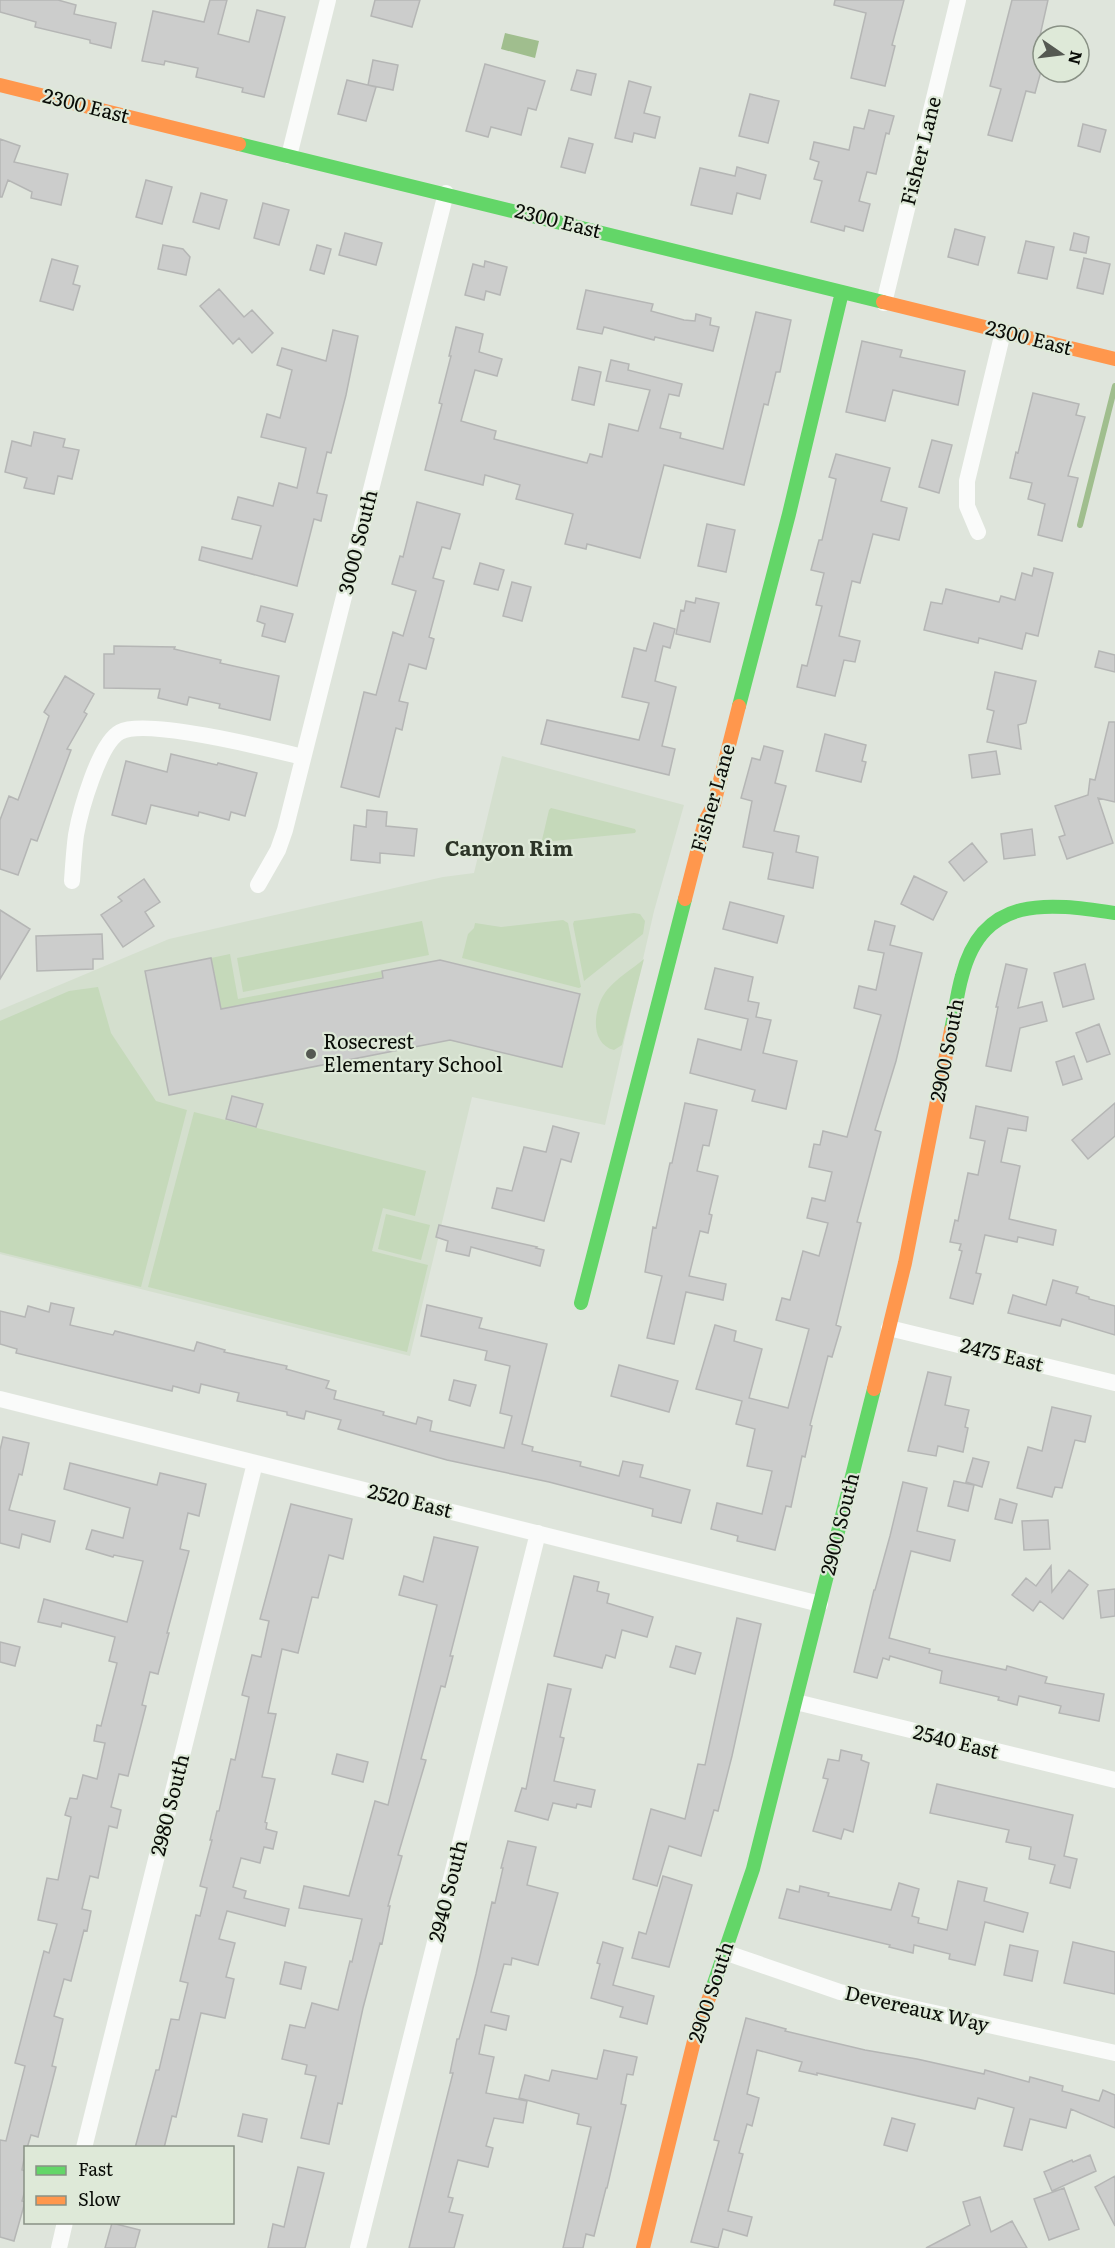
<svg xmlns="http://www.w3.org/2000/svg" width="1115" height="2248" font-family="Literata,serif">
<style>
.built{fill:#d4dfce}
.green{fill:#c5d9ba}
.water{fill:#a0be8e}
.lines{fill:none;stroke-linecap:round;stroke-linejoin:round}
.stream{stroke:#a0be8e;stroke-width:6}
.building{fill:#cccdcc;stroke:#b5b6b5;stroke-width:1.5}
.street{stroke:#fafbfa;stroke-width:16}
.fast{stroke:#63d668;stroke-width:14}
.slow{stroke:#ff974d;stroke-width:14}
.poi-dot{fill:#555952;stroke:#dee9d8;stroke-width:2}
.labels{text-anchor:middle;stroke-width:4.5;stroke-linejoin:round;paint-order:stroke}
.street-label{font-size:20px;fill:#0a0d08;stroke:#dee9d8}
.poi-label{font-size:20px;fill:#0a0d08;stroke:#dee9d8;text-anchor:start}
.neighbourhood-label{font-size:21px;font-weight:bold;fill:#2d3528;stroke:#dee9d8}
</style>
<rect width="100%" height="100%" fill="#dfe5dc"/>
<path class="built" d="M502 756 684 805 654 911 605 1125 472 1097 410 1356 0 1254V1010L169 939 443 877 474 873Z"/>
<path class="green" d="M551 808 635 829 636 831 635 833 543 842 542 840 549 810Z
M634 913 640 914 645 921 643 934 584 981 573 924 574 921Z
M563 920 568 923 581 987 579 988 462 958 468 934 474 928 475 923 501 927Z
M422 921 429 955 243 992 237 958Z
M230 954 238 999 382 971 383 977 221 1009 211 958Z
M644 959 622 1045 614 1050C588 1043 594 1006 607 990 617 978 632 969 644 959Z
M98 987 111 1033 156 1101 187 1110 141 1287 0 1252V1021L69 991Z
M194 1112 426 1171 415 1216 383 1208 372 1251 428 1265 407 1352 148 1287Z
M386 1214 430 1225 421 1260 378 1249Z"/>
<path class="water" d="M505 33 539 41 535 58 501 49Z"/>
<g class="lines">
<path class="stream" d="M1080 525 1115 386"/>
</g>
<path class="building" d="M0 0H58L76 5 74 14 116 23 111 48 90 43V40L35 27 36 22 0 12Z
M210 0H227L218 34 249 42 257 10 285 17 264 97 242 92 243 88 196 77 198 68 165 61 164 65 142 61 153 11 204 22Z
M375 0H420L412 27 371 16Z
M835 0H904L892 45 895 46 885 86 851 78 866 13 834 5Z
M1012 0H1048L1039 40 1043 41V64L1035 93 1026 91 1012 141 988 135 1001 89 990 86Z
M373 60 398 65 393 90 368 85Z
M485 64 545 81 536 110 528 108 521 135 491 127 488 137 466 131Z
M577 70 596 74 591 95 571 90Z
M347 80 376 87 366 121 338 114Z
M629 81 651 87 644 113 660 117 655 138 634 133 632 142 615 138Z
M750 94 779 101 768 143 739 136Z
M869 110 894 116 889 134 886 133 876 174 867 172 859 201 870 204 863 231 845 226 844 231 811 222 822 181 814 179 819 162 810 159 814 142 849 150 854 127 864 129Z
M1083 124 1106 130 1100 152 1078 146Z
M569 138 593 144 585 173 561 167Z
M0 139 20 146 14 162 68 174 61 205 31 198 32 192 8 180 2 197H0Z
M737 167 766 175 760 199 737 193 732 214 691 205 700 168 735 176Z
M146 180 172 187 162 224 136 217Z
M201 193 227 200 219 229 193 222Z
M263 203 289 210 279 245 254 238Z
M955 229 985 237 978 265 948 257Z
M345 233 382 243 376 265 339 255Z
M1074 233 1089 237 1086 253 1070 250Z
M1026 241 1054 247 1047 279 1018 273Z
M163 245 183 249 190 257 186 275 158 269Z
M317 245 331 249 324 274 310 270Z
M1084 258 1110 264 1103 294 1077 288Z
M52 259 78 266 73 284 80 286 73 310 40 301Z
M485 261 507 267 500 295 486 291 484 300 465 295 473 264 484 267Z
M219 289 244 317 252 310 273 333 252 353 239 338 233 344 200 306Z
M586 290 653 304 651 311 684 320 695 321 696 314 711 318 710 325 719 327 713 351 655 337 654 340 604 327 602 334 577 329Z
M756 312 791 320 780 372H776L768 405 764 404 744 485 664 465 640 558 587 544 586 549 565 544 573 514 516 499 520 485 485 475 483 485 425 470 442 404 439 403 451 356H449L456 327 483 334 479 352 502 359 497 376 475 370 461 421 496 431 494 439 587 463 590 454 602 457 609 424 638 431 650 390 606 381 611 360 629 364 628 370 682 384 679 396 669 394 660 428 681 433 680 438 723 449Z
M333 330 358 336 346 395 331 453 327 452 317 493 327 495 321 521 314 519 297 586 199 560 202 547 252 559 261 526 232 519 238 497 273 506 279 483 297 488 306 448 261 437 267 414 280 418 292 370 277 365 282 348 326 361Z
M862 341 902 350 900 357 965 371 958 405 893 390 885 421 846 412Z
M579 367 601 372 594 405 572 400Z
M1033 393 1079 404 1076 415 1085 417 1068 476 1078 478 1062 541 1038 535 1045 504 1028 499 1032 483 1010 478 1016 452 1018 453Z
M34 432 65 439 63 447 79 450 72 479 58 476 54 494 24 488 27 478 5 472 12 441 31 446Z
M932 440 952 445 939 493 919 487Z
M836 454 890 468 881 501 907 508 899 540 873 534 860 583 852 581 839 636 860 641 855 662 844 660 835 696 797 687 802 665 807 666 822 606 816 605 824 573 811 570 819 540H822L836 479 829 477Z
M417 502 460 514 450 549 442 547 433 578 444 581 429 637 434 639 426 669 409 664 399 701 408 703 402 730 396 728 379 797 341 787 364 692 376 695 393 632 403 636 416 591 392 584 400 556 403 557Z
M707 524 735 530 726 572 698 566Z
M480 563 504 570 498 590 474 584Z
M1034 568 1053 573 1038 636 1026 633 1022 649 979 638 978 643 924 630 931 602 942 604 946 589 999 602 1001 596 1015 600 1022 573 1032 576Z
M512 582 531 587 522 621 503 616Z
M696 598 719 603 710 642 676 634 681 610 684 611 686 601 695 603Z
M261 606 293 614 285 642 262 636 265 624 257 621Z
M654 623 675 629 670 648 663 646 655 681 676 687 662 746 675 749 669 775 541 744 547 720 639 740 649 703 622 697 634 648 646 651Z
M114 646 175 647 174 649 221 660 220 663 279 676 270 720 219 708 220 704 189 697 187 705 158 698 160 689 104 688V654H114Z
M1099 651 1115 655V672L1095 667Z
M995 672 1036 681 1026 723 1018 725 1021 749 987 742 994 711 987 709Z
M65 676 94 694 84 712 87 714 67 749 71 750 37 841 31 839 18 875 0 869V820L9 796 18 800 49 716 44 712Z
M1109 722H1115V802L1098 798 1113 843 1067 859 1059 837 1065 835 1055 806 1088 795 1090 779 1095 780Z
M825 734 866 745 862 761 866 762 861 782 816 771Z
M764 746 783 751 775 783 786 786 774 831 799 836 796 852 818 857 813 888 768 879 773 853 743 847 752 801 741 798 752 758 760 760Z
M996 751 1000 774 972 778 969 755Z
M171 754 217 765 218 763 257 773 245 816 231 812 229 820 199 812 198 816 151 805 146 824 112 815 126 761 167 772Z
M367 810 387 812 386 826 417 829 414 856 380 853V863L351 860 354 825 366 827Z
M1032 829 1035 855 1004 859 1001 834Z
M972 843 987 862 964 881 949 862Z
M914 876 947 892 933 920 901 904Z
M144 879 160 902 145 912 154 926 123 947 101 915 122 901 118 897Z
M730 902 784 916 777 943 723 929Z
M0 910 30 929 0 979Z
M875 921 895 926 890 945 922 953 896 1061 875 1130 881 1132 857 1222 861 1223 836 1325 841 1327 832 1357 828 1356 810 1425 812 1426 805 1457 802 1456 791 1507 786 1506 775 1550 737 1541 738 1536 711 1529 717 1503 762 1514 772 1471 747 1466 755 1429 736 1424 742 1401 696 1389 715 1325 736 1331 734 1341 762 1349 749 1398 788 1408 809 1329 776 1320 782 1298 790 1300 803 1251 819 1256 828 1223 807 1218 812 1198 825 1201 832 1172 809 1167 814 1144 820 1145 823 1131 847 1137 881 1015 854 1008 859 986 876 990 884 953 868 950Z
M102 934 103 959H93V969L37 971 36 936Z
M211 958 221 1009 383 978 382 971 440 960 580 994 562 1067 450 1040 169 1095 145 971Z
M1006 964 1027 969 1018 1008 1042 1002 1047 1021 1020 1028 1011 1071 986 1066 998 1007H996Z
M1085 964 1094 999 1063 1007 1054 973Z
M715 968 753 977 748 1001 759 1003 756 1017 771 1020 763 1053 797 1061 786 1109 752 1101 755 1090 690 1073 698 1039 741 1050 748 1019 705 1009Z
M1099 1024 1110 1054 1087 1062 1076 1033Z
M1074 1056 1082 1079 1063 1085 1056 1062Z
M232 1096 263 1104 256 1127 226 1119Z
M685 1103 717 1110 709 1146 703 1145 697 1171 718 1176 709 1214 712 1215 708 1233 700 1231 689 1276 726 1284 723 1300 686 1292 674 1344 647 1338 662 1276 645 1272 653 1227 656 1228 670 1163H672Z
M1115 1103V1136L1088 1159 1072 1140Z
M976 1106 1028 1117 1026 1131 1008 1128 1001 1162 1020 1166 1009 1219 1056 1230 1053 1245 1018 1237 1017 1242 985 1235 976 1273 981 1274 973 1304 950 1298 962 1251 959 1250 961 1244 950 1242 955 1220 958 1221 968 1173 978 1175 985 1141 970 1138Z
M553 1126 579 1133 571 1162 561 1159 544 1221 492 1208 497 1188 512 1191 524 1147 546 1152Z
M439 1225 537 1247 536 1248 544 1250 540 1266 471 1247 469 1256 446 1251 448 1241 436 1237Z
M1053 1280 1078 1287 1076 1293 1089 1297V1299L1115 1306V1335L1062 1319 1060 1326 1008 1313 1013 1295 1046 1305Z
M51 1303 74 1308 70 1325 113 1335 115 1331 194 1351 197 1342 225 1350 224 1352 287 1366 286 1369 329 1381 326 1388 336 1391 334 1399 384 1412 383 1415 416 1424 418 1417 432 1421 430 1431 504 1448 512 1416 500 1413 510 1366 485 1360 487 1351 421 1336 427 1305 482 1318 479 1328 547 1344 522 1444 533 1447 532 1451 581 1462 580 1466 619 1476 623 1461 643 1465 640 1477 690 1490 681 1523 652 1516 653 1509 549 1482 447 1460 338 1429 341 1420 306 1411 304 1419 287 1415V1412L237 1401 239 1393 201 1384 199 1393 173 1386 172 1391 16 1353 17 1349 0 1344V1311L25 1317 28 1306 49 1312Z
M619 1365 678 1381 669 1412 611 1396Z
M928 1372 951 1377 945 1405 969 1410 965 1427 968 1428 963 1452 938 1446 936 1456 908 1451Z
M454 1380 476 1385 470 1406 449 1400Z
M1052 1407 1091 1416 1085 1442 1075 1440 1062 1488 1055 1487 1052 1497 1017 1488 1028 1447 1042 1451Z
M3 1437 29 1443 22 1475 19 1474 9 1510 55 1521 50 1542 22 1534 19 1548 0 1543V1450Z
M973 1458 989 1462 982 1487 966 1482Z
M70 1463 157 1485 160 1473 206 1484 199 1516 188 1513 180 1549 189 1551 167 1633H169L158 1674 150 1672 142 1705 146 1706 128 1776 119 1774 111 1807 121 1810 117 1828 109 1826 98 1878 90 1876 82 1909 91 1911 87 1931 84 1930 71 1981 64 1979 54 2016 63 2019 52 2066 56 2067 38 2137 31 2135 27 2148H26L22 2170 26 2171V2187L22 2201 25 2202 14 2241 0 2237V2140L6 2141 25 2066 15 2063 44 1951 49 1953 57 1924 38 1920 47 1878 58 1880 71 1817 65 1815 70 1798 77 1799 83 1775 97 1779 105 1743 94 1741 97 1725 101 1726 117 1663 109 1661 115 1637 62 1623 61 1627 38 1622 44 1599 127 1622 143 1561 114 1555 113 1557 86 1549 92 1530 123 1538 130 1508 64 1489Z
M954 1481 974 1485 968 1511 948 1506Z
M903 1482 927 1488 917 1531 955 1540 950 1561 911 1551 889 1638 930 1649 929 1653 1006 1670 1007 1666 1047 1677 1045 1683 1104 1694 1099 1721 1059 1713 1061 1706 1019 1696 1017 1705 998 1700 999 1697 940 1683 942 1671 890 1656 889 1660 883 1658 877 1678 854 1672 874 1590H875L890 1536Z
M1000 1499 1017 1504 1012 1523 995 1519Z
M291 1504 352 1519 343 1559 329 1555 318 1598 312 1597 298 1653 282 1649 268 1713 276 1714 262 1777 275 1779 265 1822 267 1823 266 1829 277 1832 273 1849 264 1847 260 1863 241 1858 233 1887 246 1891 244 1898 289 1909 285 1926 227 1911 219 1939 235 1943 226 1977 234 1979 225 2018 201 2013 176 2117 172 2116 164 2148H135L156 2070H159L171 2019 179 2020 188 1983 180 1981 196 1915 200 1916 207 1888 200 1886 212 1840H210L217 1811H219L231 1759 235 1760 249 1697 242 1695 252 1655 261 1657 269 1621 260 1619Z
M1048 1520 1050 1549 1024 1550 1022 1521Z
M434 1537 478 1547 450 1656H453L445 1687 441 1686 421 1759 426 1760 398 1855 402 1856 388 1906H390L382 1944 380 1943 363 2008 342 2104 338 2103 329 2144 301 2138 316 2076 305 2074 307 2065 282 2059 290 2025 305 2028 312 2003 338 2010 350 1961 352 1962 362 1919 299 1908 304 1886 349 1896 375 1801 388 1805 437 1605 399 1595 404 1576 423 1582Z
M1051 1566 1052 1592 1069 1570 1088 1585 1063 1619 1040 1601 1033 1611 1012 1595 1026 1578 1036 1586Z
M574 1576 599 1582 597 1591 609 1594 607 1603 653 1617 647 1637 622 1630 615 1658 606 1655 602 1668 554 1656Z
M1115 1589V1616L1101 1618 1098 1591Z
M737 1618 761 1624 732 1756 718 1811 714 1810 701 1856 669 1846 657 1886 633 1879 651 1809 685 1819 698 1764 705 1765Z
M0 1642 20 1647 15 1666 0 1662Z
M676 1646 701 1653 695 1674 670 1667Z
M548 1684 571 1689 560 1737 564 1738 554 1781 595 1790 591 1807 577 1804 576 1808 553 1803 548 1820 515 1811 522 1788 526 1789Z
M841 1750 862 1755 861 1760 869 1763 853 1832 844 1829 841 1839 813 1831 828 1779 823 1778 828 1759 839 1761Z
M337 1754 368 1762 363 1782 332 1774Z
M937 1784 1073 1815 1064 1856 1077 1859 1070 1888 1050 1883 1055 1865 1029 1859 1031 1847 1006 1842 1009 1830 930 1813Z
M508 1841 536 1847 527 1885 558 1893 538 1965 512 1958 511 1965 504 1964 491 2012 509 2016 506 2030 485 2025 479 2054 494 2057 486 2093 527 2101 523 2123 494 2118 486 2146 493 2148 488 2167 458 2160 448 2197 453 2198 449 2212 463 2215 454 2248H409L453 2073H450L457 2039H459L476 1974 492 1902 495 1903 503 1868H501Z
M663 1876 692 1885 669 1967 632 1958 639 1932 646 1934Z
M958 1881 987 1888 984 1901 1028 1913 1023 1932 985 1922 975 1965 949 1959 950 1954 914 1945 913 1953 889 1947 890 1945 779 1918 787 1889 799 1892 800 1886 829 1893 828 1896 891 1910 899 1883 919 1889 912 1916 919 1918 918 1923 947 1930Z
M603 1942 623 1948 613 1985 654 1996 647 2024 620 2017 623 2007 591 1998 600 1964 597 1963Z
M1073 1942 1115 1952V1994L1064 1983Z
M1010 1945 1038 1951 1032 1981 1004 1975Z
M285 1962 306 1967 301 1989 280 1984Z
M746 2018 786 2029 785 2031 865 2050 917 2059 984 2074 985 2070 1029 2082 1030 2077 1063 2086 1062 2091 1099 2101 1103 2090 1115 2095V2128L1071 2109 1066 2128 1030 2119 1022 2150 1004 2146 1014 2108 978 2098 975 2109 817 2073V2075L799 2071 802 2062 757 2050 747 2094 759 2098 752 2126 747 2124 739 2153 743 2154 728 2211 752 2217 747 2236 723 2229 718 2248 691 2242 719 2141 714 2140Z
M604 2050 637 2057 633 2075 627 2074 621 2104 626 2105 607 2188H606L594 2236 586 2234 583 2248H563L591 2127 577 2124 579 2114 519 2098 525 2075 549 2081 552 2070 597 2079Z
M243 2114 267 2119 262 2142 238 2136Z
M892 2118 915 2124 907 2151 884 2145Z
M1090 2155 1096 2171 1052 2191 1044 2172 1072 2160 1073 2162Z
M298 2167 324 2173 305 2248H268L273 2224 284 2227Z
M1115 2176V2226L1095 2187Z
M1064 2188 1079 2229 1049 2240 1034 2199Z
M980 2197 991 2232 1012 2221 1027 2248H926L970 2225 963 2202Z
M112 2223 140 2230 135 2248H105Z"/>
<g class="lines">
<path class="street" d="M289 156 328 0
M884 303 958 0
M978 532 967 506V481L1003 332
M72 881C73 866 74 850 76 835 80 812 99 743 120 732 146 718 270 749 303 757
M258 885 278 850 285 830 446 193
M889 1328 1115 1383
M0 1399 820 1604
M796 1702 1115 1780
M724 1952 840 1992 1115 2053
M84 2148 255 1463
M59 2248 65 2222
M358 2248 538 1533"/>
<path class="fast" d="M239 144 883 302
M739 706 789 514 842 292
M951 1030C955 1012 957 993 962 976 983 894 1048 903 1115 913
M581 1303 685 899
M710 1995 753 1869 874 1389"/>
<path class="slow" d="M0 85 239 144
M883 302 1115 359
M685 899 705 821 714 804 739 706
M874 1389 905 1263 951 1030
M643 2248 694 2041 710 1995"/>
</g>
<circle class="poi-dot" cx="311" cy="1054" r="6"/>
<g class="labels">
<g class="street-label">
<text transform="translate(86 106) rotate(14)" y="7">2300 East</text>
<text transform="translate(921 151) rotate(-76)" y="7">Fisher Lane</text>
<text transform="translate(558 221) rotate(14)" y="7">2300 East</text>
<text transform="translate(1029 338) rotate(14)" y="7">2300 East</text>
<text transform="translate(358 542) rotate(-76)" y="7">3000 South</text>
<text transform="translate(713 798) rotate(-74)" y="7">Fisher Lane</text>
<text transform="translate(947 1050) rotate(-79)" y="7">2900 South</text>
<text transform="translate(1002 1355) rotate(14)" y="7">2475 East</text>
<text transform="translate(410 1501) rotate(14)" y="7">2520 East</text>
<text transform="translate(840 1524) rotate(-76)" y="7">2900 South</text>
<text transform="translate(956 1742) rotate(14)" y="7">2540 East</text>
<text transform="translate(170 1805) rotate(-76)" y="7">2980 South</text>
<text transform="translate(448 1891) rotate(-76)" y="7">2940 South</text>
<text transform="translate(711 1992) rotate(-72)" y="7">2900 South</text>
<text transform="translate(917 2009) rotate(13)" y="7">Devereaux Way</text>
</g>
<g class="poi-label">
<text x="323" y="1049">Rosecrest<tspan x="323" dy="23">Elementary School</tspan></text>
</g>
<g class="neighbourhood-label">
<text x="509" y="856">Canyon Rim</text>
</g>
</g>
<rect x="24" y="2146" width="210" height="78" fill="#dee9d8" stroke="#899185" stroke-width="1.5"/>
<rect x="36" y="2166" width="30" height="9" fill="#63d668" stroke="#899185" stroke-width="1.5"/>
<text x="78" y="2176" font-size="18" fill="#0a0d08">Fast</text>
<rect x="36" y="2196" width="30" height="9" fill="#ff974d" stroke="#899185" stroke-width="1.5"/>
<text x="78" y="2206" font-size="18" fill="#0a0d08">Slow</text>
<g transform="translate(1061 54) rotate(104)"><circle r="28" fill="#dee9d8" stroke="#899185" stroke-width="1.5"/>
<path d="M0-4.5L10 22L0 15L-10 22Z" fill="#555952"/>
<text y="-9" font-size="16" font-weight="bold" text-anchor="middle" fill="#0a0d08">N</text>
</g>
</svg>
